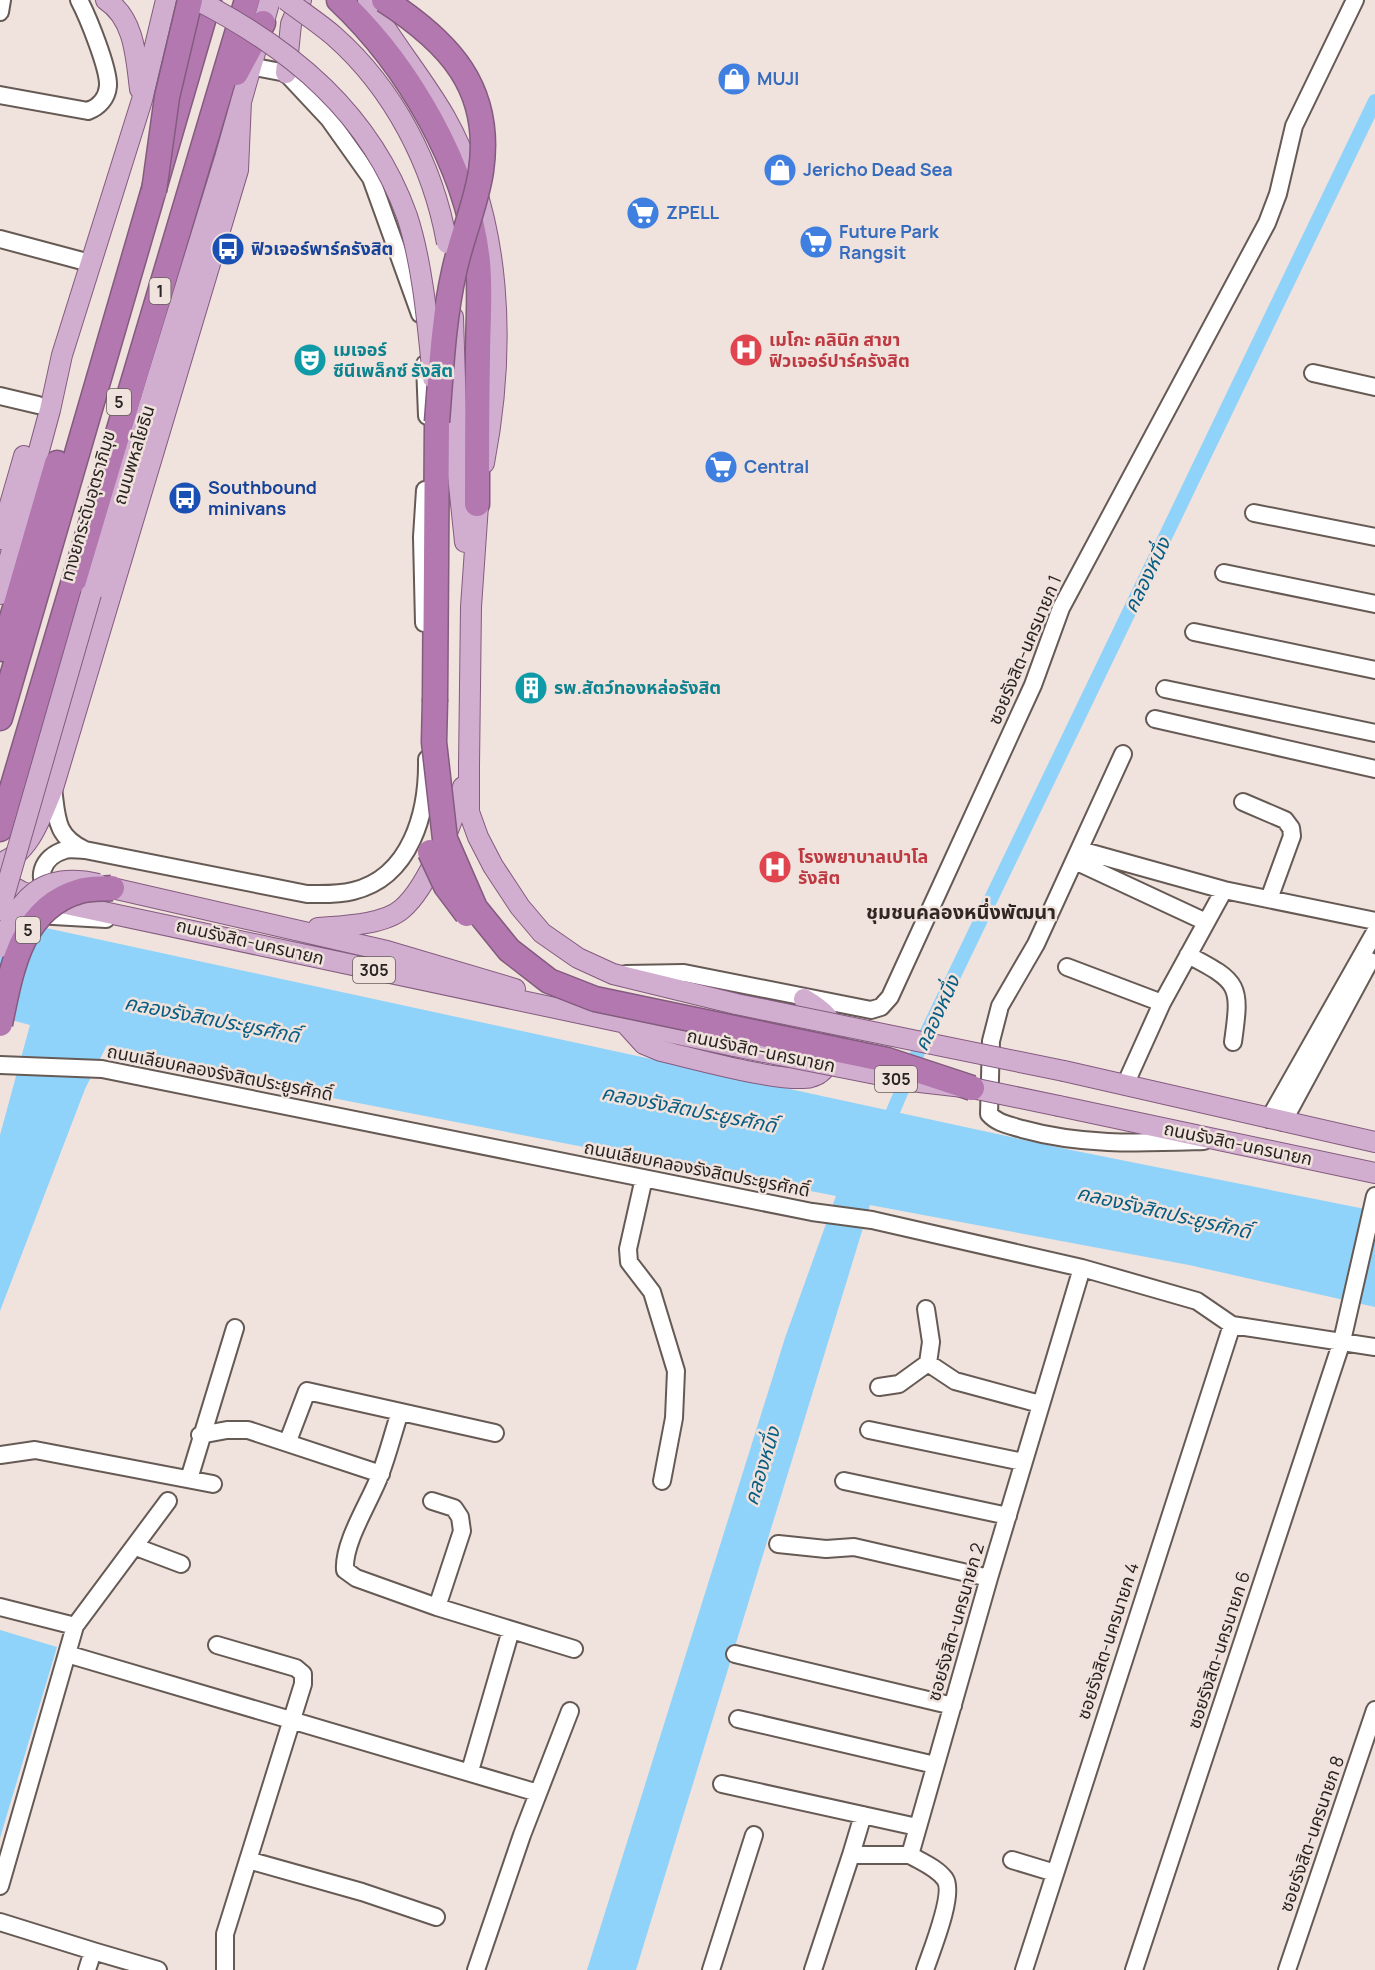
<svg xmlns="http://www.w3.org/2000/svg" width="1375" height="1970" font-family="Manrope,'Noto Sans Thai',sans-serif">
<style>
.water{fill:#8fd2fa}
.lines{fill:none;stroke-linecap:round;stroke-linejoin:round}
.canal{stroke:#8fd2fa;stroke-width:14}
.minor-casing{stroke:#665a55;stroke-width:20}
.major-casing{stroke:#835b7e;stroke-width:22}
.highway-casing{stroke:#835b7e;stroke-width:27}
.minor{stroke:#fff;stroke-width:16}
.major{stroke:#d1aed0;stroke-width:20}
.highway{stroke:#b378b0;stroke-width:24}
.major-bridge-casing{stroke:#835b7e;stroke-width:22;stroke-linecap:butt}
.highway-bridge-casing{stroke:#835b7e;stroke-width:27;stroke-linecap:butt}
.major-bridge{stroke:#d1aed0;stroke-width:20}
.highway-bridge{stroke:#b378b0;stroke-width:24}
.labels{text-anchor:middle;stroke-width:5;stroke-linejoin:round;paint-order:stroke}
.shield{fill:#f0e2dc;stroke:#655d5a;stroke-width:1.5}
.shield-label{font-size:16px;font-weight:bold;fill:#292422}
.shop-label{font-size:18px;font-weight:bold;fill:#366cbe;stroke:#f0e2dc;text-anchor:start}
.transit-label{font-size:18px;font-weight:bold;fill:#164399;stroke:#f0e2dc;text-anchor:start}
.health-label{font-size:18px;font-weight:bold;fill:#be3a42;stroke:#f0e2dc;text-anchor:start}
.culture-label{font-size:18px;font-weight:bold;fill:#0d838f;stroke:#f0e2dc;text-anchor:start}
.street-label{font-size:18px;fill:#292422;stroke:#f0e2dc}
.water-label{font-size:20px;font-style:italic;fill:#055d83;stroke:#f0e2dc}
.neighbourhood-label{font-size:20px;font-weight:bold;fill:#312722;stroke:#f0e2dc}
</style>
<rect width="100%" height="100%" fill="#f0e2dc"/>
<path class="water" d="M0 918 1066 1149 1375 1211V1307L1189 1265 870 1205 636 1970H587L785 1338 836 1196 240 1080 107 1045 85 1089 0 1311V1135L30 1025 0 1017Z
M0 1630 57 1647 0 1838Z"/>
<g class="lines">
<path class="canal" d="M886 1128 924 1038 1375 101"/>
<defs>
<path id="minor" d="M0 12 2 0
M250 66 286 73 329 119 371 178 420 314
M0 95 88 111C99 107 107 98 108 86 109 69 88 17 79 0
M0 239 90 263
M425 364 427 416
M1313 373 1375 387
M0 396 38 405
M1254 513 1375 537
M1224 573 1375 604
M424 623 422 537 425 490
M1194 632 1375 670
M1165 689 1375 733
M1155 719 1375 769
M1123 754 1036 944 1000 1006 991 1041 989 1114C998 1124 1010 1125 1022 1129 1083 1146 1142 1143 1204 1141
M53 788C57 818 55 836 85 850L307 894C322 894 338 895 353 891 411 877 428 812 427 759
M1243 802 1285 820 1291 828 1292 836 1269 899
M1080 850 1224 890 1375 921
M1075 861 1206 922
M52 897C34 880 41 857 65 850 71 848 78 850 84 850
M36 915 106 919
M1188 955C1240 982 1241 985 1233 1042
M1067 967 1162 1003
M626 974 684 973 871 1010 881 1007 890 997 1033 685 1061 608 1267 223 1278 194 1294 126 1355 0
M0 1065 102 1069 812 1212 872 1220 1082 1268 1197 1301 1232 1325 1375 1347
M1125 1085 1162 1003 1224 890
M1269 1119 1375 932
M1283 1122 1370 961
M644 1178 628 1249 629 1262 652 1292 676 1371 674 1418 662 1481
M928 1363 955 1381 1040 1404
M879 1387 899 1384 928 1363 931 1342 926 1309
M400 1412C393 1433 388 1454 380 1475 370 1502 343 1542 345 1570L356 1578 437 1607 574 1649
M869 1430 1023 1462
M200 1435 227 1430H248L381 1474
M288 1441 307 1391 495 1433
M0 1455 35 1450 213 1484
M189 1479 235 1328
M844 1481 1008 1516
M432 1501 454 1508 460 1517 462 1531 437 1607
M778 1544 826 1549 854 1547 989 1578
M136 1547 181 1564
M0 1607 75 1626
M217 1645 296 1668 303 1674V1684L225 1934V1970
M67 1654 538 1793
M735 1654 953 1706
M738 1719 935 1765
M470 1771 511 1630
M722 1784 917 1827
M851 1855 863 1815
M248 1860 362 1892 436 1917
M1012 1860 1055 1873
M0 1886 75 1626 168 1501
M0 1922 93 1951 87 1970
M93 1951 158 1970
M476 1970 522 1835 570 1711
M711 1970 754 1835
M813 1970 851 1855H910
M925 1970C931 1952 955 1894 945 1879 937 1868 922 1862 910 1855L989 1578 1082 1268
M1024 1970 1232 1325
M1134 1970 1342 1341 1375 1196
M1287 1970 1375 1710"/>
<path id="major" d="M106 0C135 19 136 58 140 89
M368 0C391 41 422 77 445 117 503 220 506 349 484 463
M286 73 291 24 301 0
M453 317 458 475 465 542
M479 491 471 607 469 766V812L478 837 493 866 520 907 542 933 578 958 613 974 736 1004
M0 539 24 456
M0 594 50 410 62 355 142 100 166 0
M91 594 225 158 270 0
M0 863C30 854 42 814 53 788L238 170 241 101
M0 880 22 892 66 904 734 1046
M112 888 387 951 515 989
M318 928C341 926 384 925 402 909 429 886 453 821 463 787
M625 1023 644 1044 661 1051C692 1058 784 1084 811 1077 826 1074 835 1054 835 1041 834 1018 822 1010 804 999
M1064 1071 1375 1142
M1059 1106 1375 1173"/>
<path id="highway" d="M339 0C407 64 468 167 478 262 481 293 478 326 478 358 477 407 477 455 477 504
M236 73 263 23
M3 649 57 463
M435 699 437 422
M0 718 209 0
M0 829 247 0"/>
</defs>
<use href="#minor" class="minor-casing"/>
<use href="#major" class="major-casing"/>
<use href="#highway" class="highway-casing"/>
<use href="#minor" class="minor"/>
<use href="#major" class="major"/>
<use href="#highway" class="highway"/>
<defs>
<path id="major-bridge" d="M197 0C292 49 370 113 407 216 423 265 428 327 433 378
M286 0C302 12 319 23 334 36 394 89 433 165 447 243
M0 910 91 594
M0 947C18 898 42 871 98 884
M736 1004 1064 1071
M734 1046 911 1081 972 1088 1059 1106"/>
<path id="highway-bridge" d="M384 0C449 42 493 88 481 171 476 205 461 238 454 272 443 321 441 372 437 422
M154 191 167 97 190 0
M435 699 434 742 445 839 475 908 509 950 549 981 595 999 887 1060 972 1088
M430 852 446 886 467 914
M0 1024C11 972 20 908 80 891 90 888 102 889 112 888"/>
</defs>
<use href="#major-bridge" class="major-bridge-casing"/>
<use href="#highway-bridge" class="highway-bridge-casing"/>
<use href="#major-bridge" class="major-bridge"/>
<use href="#highway-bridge" class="highway-bridge"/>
</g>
<defs>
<symbol id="shop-disc" viewBox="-11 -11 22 22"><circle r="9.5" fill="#3f7fe0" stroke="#f0e2dc"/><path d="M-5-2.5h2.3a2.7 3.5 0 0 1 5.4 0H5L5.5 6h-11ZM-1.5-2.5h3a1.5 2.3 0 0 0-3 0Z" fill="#fff"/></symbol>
<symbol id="supermarket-disc" viewBox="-11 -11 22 22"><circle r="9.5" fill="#3f7fe0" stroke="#f0e2dc"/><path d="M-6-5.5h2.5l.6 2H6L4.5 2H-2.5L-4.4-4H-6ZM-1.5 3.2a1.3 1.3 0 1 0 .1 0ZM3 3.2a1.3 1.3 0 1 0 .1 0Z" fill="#fff"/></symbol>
<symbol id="bus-disc" viewBox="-11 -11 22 22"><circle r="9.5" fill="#1a4fb4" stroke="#f0e2dc"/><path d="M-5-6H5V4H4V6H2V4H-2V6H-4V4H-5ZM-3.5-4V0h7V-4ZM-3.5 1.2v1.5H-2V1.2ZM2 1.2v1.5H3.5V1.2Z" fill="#fff"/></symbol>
<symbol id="hospital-disc" viewBox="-11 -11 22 22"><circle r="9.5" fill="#e0444e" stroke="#f0e2dc"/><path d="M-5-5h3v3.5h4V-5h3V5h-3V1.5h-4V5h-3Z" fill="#fff"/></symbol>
<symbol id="theatre-disc" viewBox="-11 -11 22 22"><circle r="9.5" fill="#0f9aa8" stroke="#f0e2dc"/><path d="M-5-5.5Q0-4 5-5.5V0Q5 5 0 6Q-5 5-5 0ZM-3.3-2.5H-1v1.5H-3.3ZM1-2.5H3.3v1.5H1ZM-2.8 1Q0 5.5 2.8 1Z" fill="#fff"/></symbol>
<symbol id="building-disc" viewBox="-11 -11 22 22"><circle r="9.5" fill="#0f9aa8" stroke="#f0e2dc"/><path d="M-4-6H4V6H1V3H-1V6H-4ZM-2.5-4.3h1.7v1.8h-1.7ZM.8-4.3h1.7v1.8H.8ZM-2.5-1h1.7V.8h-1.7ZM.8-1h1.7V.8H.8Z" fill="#fff"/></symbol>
</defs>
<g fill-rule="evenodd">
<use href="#shop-disc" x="715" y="60" width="38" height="38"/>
<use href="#shop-disc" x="761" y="151" width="38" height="38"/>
<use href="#supermarket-disc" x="624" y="194" width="38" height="38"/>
<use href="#supermarket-disc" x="797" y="223" width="38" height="38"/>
<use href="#bus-disc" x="209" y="230" width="38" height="38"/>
<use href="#hospital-disc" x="727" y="331" width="38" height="38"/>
<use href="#theatre-disc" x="291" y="341" width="38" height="38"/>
<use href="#supermarket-disc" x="702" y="448" width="38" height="38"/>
<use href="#bus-disc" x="166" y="479" width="38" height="38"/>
<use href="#building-disc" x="512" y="669" width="38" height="38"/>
<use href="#hospital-disc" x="756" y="848" width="38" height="38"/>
</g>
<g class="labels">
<g class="shield">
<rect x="149.5" y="278" width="21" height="26" rx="4.5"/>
<rect x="107" y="389" width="24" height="26" rx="4.5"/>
<rect x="16" y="917" width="24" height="26" rx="4.5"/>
<rect x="353" y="957" width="42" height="26" rx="4.5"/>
<rect x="875" y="1066" width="42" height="26" rx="4.5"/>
</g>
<g class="shield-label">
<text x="160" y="297">1</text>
<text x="119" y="408">5</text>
<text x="28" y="936">5</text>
<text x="374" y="976">305</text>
<text x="896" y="1085">305</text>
</g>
<g class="shop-label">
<text x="757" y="85">MUJI</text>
<text x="803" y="176">Jericho Dead Sea</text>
<text x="666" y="219">ZPELL</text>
<text x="839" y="238">Future Park<tspan x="839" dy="21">Rangsit</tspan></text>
<text x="744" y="473">Central</text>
</g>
<g class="transit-label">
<text x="251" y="255">ฟิวเจอร์พาร์ครังสิต</text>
<text x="208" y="494">Southbound<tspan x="208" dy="21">minivans</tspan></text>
</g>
<g class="health-label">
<text x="769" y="346">เมโกะ คลินิก สาขา<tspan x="769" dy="21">ฟิวเจอร์ปาร์ครังสิต</tspan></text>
<text x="798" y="863">โรงพยาบาลเปาโล<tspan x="798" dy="21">รังสิต</tspan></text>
</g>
<g class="culture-label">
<text x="333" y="356">เมเจอร์<tspan x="333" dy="21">ซีนีเพล็กซ์ รังสิต</tspan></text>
<text x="554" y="694">รพ.สัตว์ทองหล่อรังสิต</text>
</g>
<g class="street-label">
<text transform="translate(134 455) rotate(-73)" y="6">ถนนพหลโยธิน</text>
<text transform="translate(88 506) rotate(-74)" y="6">ทางยกระดับอุตราภิมุข</text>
<text transform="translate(1025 650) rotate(-67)" y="6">ซอยรังสิต-นครนายก 1</text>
<text transform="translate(250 942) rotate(13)" y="6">ถนนรังสิต-นครนายก</text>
<text transform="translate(761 1051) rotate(12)" y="6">ถนนรังสิต-นครนายก</text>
<text transform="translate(220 1073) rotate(11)" y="6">ถนนเลียบคลองรังสิตประยูรศักดิ์</text>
<text transform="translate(1238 1144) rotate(12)" y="6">ถนนรังสิต-นครนายก</text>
<text transform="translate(697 1169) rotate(11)" y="6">ถนนเลียบคลองรังสิตประยูรศักดิ์</text>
<text transform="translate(956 1622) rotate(-74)" y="6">ซอยรังสิต-นครนายก 2</text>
<text transform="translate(1108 1641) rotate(-72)" y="6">ซอยรังสิต-นครนายก 4</text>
<text transform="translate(1219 1650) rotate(-72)" y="6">ซอยรังสิต-นครนายก 6</text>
<text transform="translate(1312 1834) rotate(-71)" y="6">ซอยรังสิต-นครนายก 8</text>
</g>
<g class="water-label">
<text transform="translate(1147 575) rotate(-64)" y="7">คลองหนึ่ง</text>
<text transform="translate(937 1013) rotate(-65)" y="7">คลองหนึ่ง</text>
<text transform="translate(212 1019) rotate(11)" y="7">คลองรังสิตประยูรศักดิ์</text>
<text transform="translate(689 1109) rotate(11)" y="7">คลองรังสิตประยูรศักดิ์</text>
<text transform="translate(1164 1212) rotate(13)" y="7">คลองรังสิตประยูรศักดิ์</text>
<text transform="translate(762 1466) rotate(-73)" y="7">คลองหนึ่ง</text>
</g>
<g class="neighbourhood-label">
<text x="961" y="919">ชุมชนคลองหนึ่งพัฒนา</text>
</g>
</g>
</svg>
